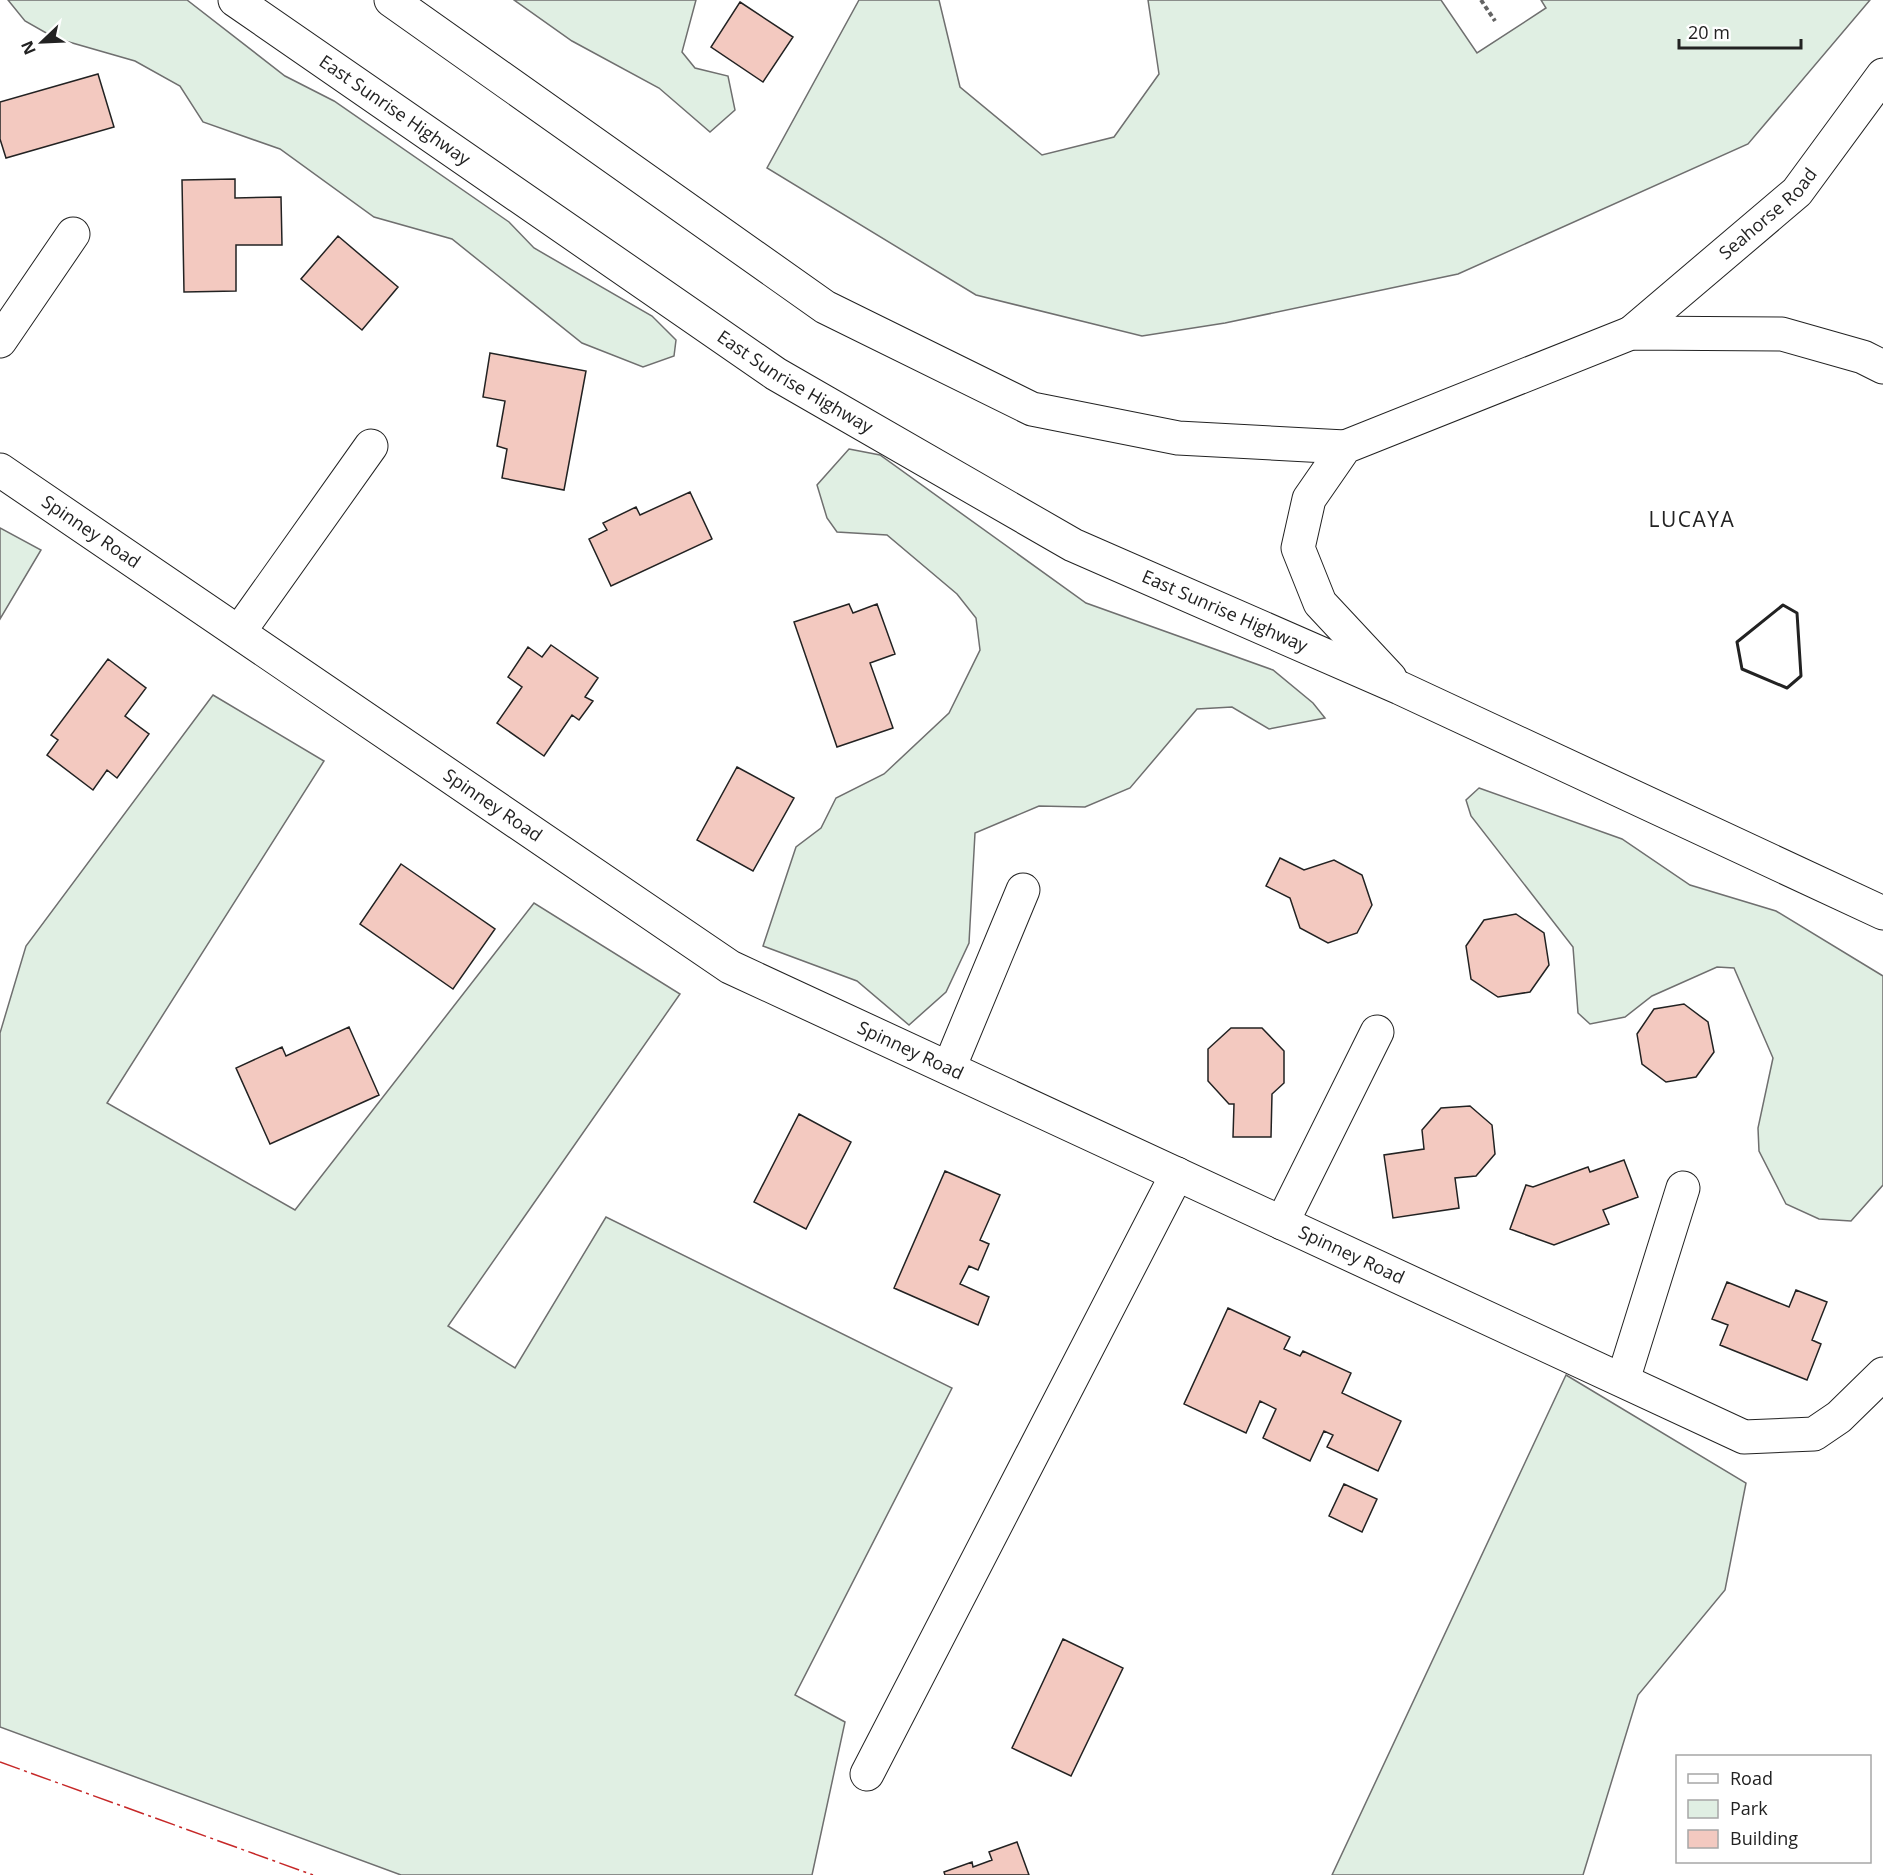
<svg xmlns="http://www.w3.org/2000/svg" width="1883" height="1875" font-family="'Open Sans',sans-serif">
<style>
.green{fill:#e0efe3;stroke:#6f6f6f;stroke-width:1.5}
.building{fill:#f3c9c0;stroke:#222;stroke-width:1.5}
.lines{fill:none;stroke-linecap:round;stroke-linejoin:round}
.minor-casing{stroke:#222;stroke-width:35}
.major-casing{stroke:#222;stroke-width:35}
.path{stroke:#646464;stroke-width:4;stroke-dasharray:4.5 3;stroke-linecap:butt}
.minor{stroke:#fff;stroke-width:33}
.major{stroke:#fff;stroke-width:33}
.wall{stroke:#222;stroke-width:3}
.power{stroke:#c62828;stroke-width:1.5;stroke-dasharray:21 4.5 3 4.5;stroke-linecap:butt}
.labels{text-anchor:middle;stroke-width:4.5;stroke-linejoin:round;paint-order:stroke}
.street-label{font-size:18px;fill:#222;stroke:#fff}
.quarter-label{font-size:21px;letter-spacing:1.5px;fill:#222;stroke:#fff}
</style>
<rect width="100%" height="100%" fill="#fff"/>
<path class="green" d="M8 0H187L285 76 334 101 509 222 534 248 652 316 676 340 674 356 643 367 582 343 452 239 374 217 280 149 203 122 180 86 135 61 55 38 25 21Z
M514 0H696L682 52 695 68 728 76 735 110 710 132 659 88 572 41Z
M859 0H939L960 87 1042 155 1114 137 1159 74 1148 0H1441L1477 53 1546 8 1541 0H1870L1748 144 1458 274 1225 323 1142 336 976 295 767 168Z
M849 449 880 455 1086 603 1273 670 1313 703 1325 718 1269 729 1232 707 1197 709 1130 788 1085 807 1039 806 975 833 969 943 946 992 909 1025 857 981 763 946 796 847 821 828 836 798 884 774 949 713 980 650 976 618 957 594 887 535 837 532 827 518 817 485Z
M0 528 41 550 0 619Z
M213 695 324 761 107 1103 295 1210 534 903 680 994 448 1326 515 1368 606 1217 952 1388 795 1695 845 1722 812 1875H401L0 1727V1033L26 946Z
M1479 788 1622 839 1690 885 1776 911 1883 976V1185L1851 1221 1819 1219 1786 1204 1759 1151 1758 1128 1773 1058 1734 968 1717 967 1652 996 1625 1017 1590 1024 1578 1013 1573 947 1471 816 1466 800Z
M1566 1375 1746 1483 1725 1590 1638 1695 1583 1875H1332Z"/>
<path class="building" d="M740 2 793 37 763 82 711 47Z
M98 74 114 127 6 158 0 139V102Z
M235 179V198L281 197 282 245H236V291L184 292 182 180Z
M338 236 398 287 362 330 301 279Z
M490 353 586 371 564 490 502 478 507 449 497 446 505 401 483 397Z
M690 492 712 539 611 586 589 539 607 530 603 523 636 507 640 515Z
M849 604 853 613 877 604 895 654 870 663 893 728 837 747 794 622Z
M551 645 598 678 585 697 593 701 579 720 572 715 544 756 497 723 522 687 508 677 528 647 542 657Z
M108 659 146 688 125 716 149 734 117 778 107 770 93 790 47 755 58 740 51 735Z
M737 767 794 798 753 871 697 840Z
M1280 858 1304 870 1334 860 1362 875 1372 905 1357 933 1328 943 1300 928 1290 898 1266 886Z
M401 864 495 929 453 989 360 924Z
M1516 914 1544 933 1549 965 1530 992 1498 997 1471 979 1466 946 1484 920Z
M1684 1004 1708 1022 1714 1052 1696 1077 1666 1082 1642 1064 1637 1034 1654 1009Z
M349 1027 379 1095 270 1144 236 1068 282 1047 286 1056Z
M1231 1028H1262L1284 1051V1083L1272 1094 1271 1137H1233L1234 1104H1229L1208 1081V1049Z
M1470 1106 1492 1125 1495 1154 1476 1176 1455 1178 1459 1208 1393 1218 1384 1155 1424 1149 1422 1130 1441 1108Z
M799 1114 851 1142 806 1229 754 1202Z
M1624 1160 1638 1197 1603 1210 1609 1224 1554 1245 1510 1229 1526 1185 1533 1187 1588 1167 1590 1172Z
M945 1171 1000 1195 980 1240 989 1244 978 1270 969 1266 960 1284 989 1297 978 1325 894 1288Z
M1727 1282 1789 1307 1796 1290 1827 1302 1812 1340 1821 1344 1807 1380 1720 1345 1728 1325 1712 1319Z
M1228 1308 1290 1337 1284 1349 1300 1356 1303 1351 1351 1373 1342 1393 1401 1421 1378 1471 1327 1447 1333 1435 1324 1431 1310 1461 1263 1438 1276 1409 1260 1401 1246 1433 1184 1404Z
M1344 1484 1377 1499 1362 1532 1329 1516Z
M1063 1639 1123 1668 1071 1776 1012 1748Z
M1017 1842 1029 1875H945L944 1872 972 1862 973 1867 992 1860 989 1852Z"/>
<g class="lines">
<defs>
<g id="minor">
<path d="M0 341 73 234"/>
<path id="s1" d="M0 470 730 967 1744 1437 1814 1434 1839 1417 1883 1374"/>
<path d="M239 632 371 446"/>
<path d="M949 1068 1023 890"/>
<path d="M1282 1223 1377 1032"/>
<path d="M1623 1380 1683 1188"/>
<path d="M867 1774 1177 1174"/>
</g>
<g id="major">
<path id="s2" d="M235 0 776 374 1073 545 1400 688 1883 913"/>
<path d="M391 0 825 307 1032 409 1178 438 1345 447"/>
<path id="s3" d="M1631 333 1797 192 1883 75"/>
<path d="M1390 678 1320 603 1298 548 1309 499 1345 447 1631 333 1782 334 1863 357 1883 367"/>
</g>
</defs>
<use href="#minor" class="minor-casing"/>
<use href="#major" class="major-casing"/>
<path class="path" d="M1481 0 1495 21"/>
<use href="#minor" class="minor"/>
<use href="#major" class="major"/>
<path class="wall" d="M1783 605 1797 613 1801 676 1787 688 1742 669 1737 642Z"/>
<path class="power" d="M0 1762 313 1875"/>
</g>
<g class="labels">
<g class="street-label">
<text dy="6" stroke="none"><textPath href="#s2" startOffset="194">East Sunrise Highway</textPath></text>
<text dy="6" stroke="none"><textPath href="#s3" startOffset="182">Seahorse Road</textPath></text>
<text dy="6" stroke="none"><textPath href="#s2" startOffset="678">East Sunrise Highway</textPath></text>
<text dy="6" stroke="none"><textPath href="#s1" startOffset="110">Spinney Road</textPath></text>
<text dy="6" stroke="none"><textPath href="#s2" startOffset="1166">East Sunrise Highway</textPath></text>
<text dy="6" stroke="none"><textPath href="#s1" startOffset="596">Spinney Road</textPath></text>
<text dy="6" stroke="none"><textPath href="#s1" startOffset="1082">Spinney Road</textPath></text>
<text dy="6" stroke="none"><textPath href="#s1" startOffset="1568">Spinney Road</textPath></text>
</g>
<g class="quarter-label">
<text x="1692" y="527">LUCAYA</text>
</g>
</g>
<rect x="1676" y="1755" width="195" height="108" fill="#ffffff" stroke="#a7a7a7" stroke-width="1.5"/>
<rect x="1688" y="1774" width="30" height="9" fill="#ffffff" stroke="#a7a7a7" stroke-width="1.5"/>
<text x="1730" y="1785" font-size="18" fill="#222222">Road</text>
<rect x="1688" y="1800" width="30" height="18" fill="#e0efe3" stroke="#a7a7a7" stroke-width="1.5"/>
<text x="1730" y="1815" font-size="18" fill="#222222">Park</text>
<rect x="1688" y="1830" width="30" height="18" fill="#f3c9c0" stroke="#a7a7a7" stroke-width="1.5"/>
<text x="1730" y="1845" font-size="18" fill="#222222">Building</text>
<g transform="translate(42 42) rotate(247)" stroke="#ffffff" stroke-width="4.5" paint-order="stroke">
<path d="M0-4.5L10 22L0 15L-10 22Z" fill="#222222"/>
<text y="-9" font-size="16" font-weight="bold" text-anchor="middle" fill="#222222">N</text>
</g>
<path d="M1679 39v9h122v-9" fill="none" stroke="#222222" stroke-width="3"/>
<text x="1688" y="39" font-size="18" fill="#222222" stroke="#ffffff" stroke-width="4.5" paint-order="stroke">20 m</text>
</svg>
